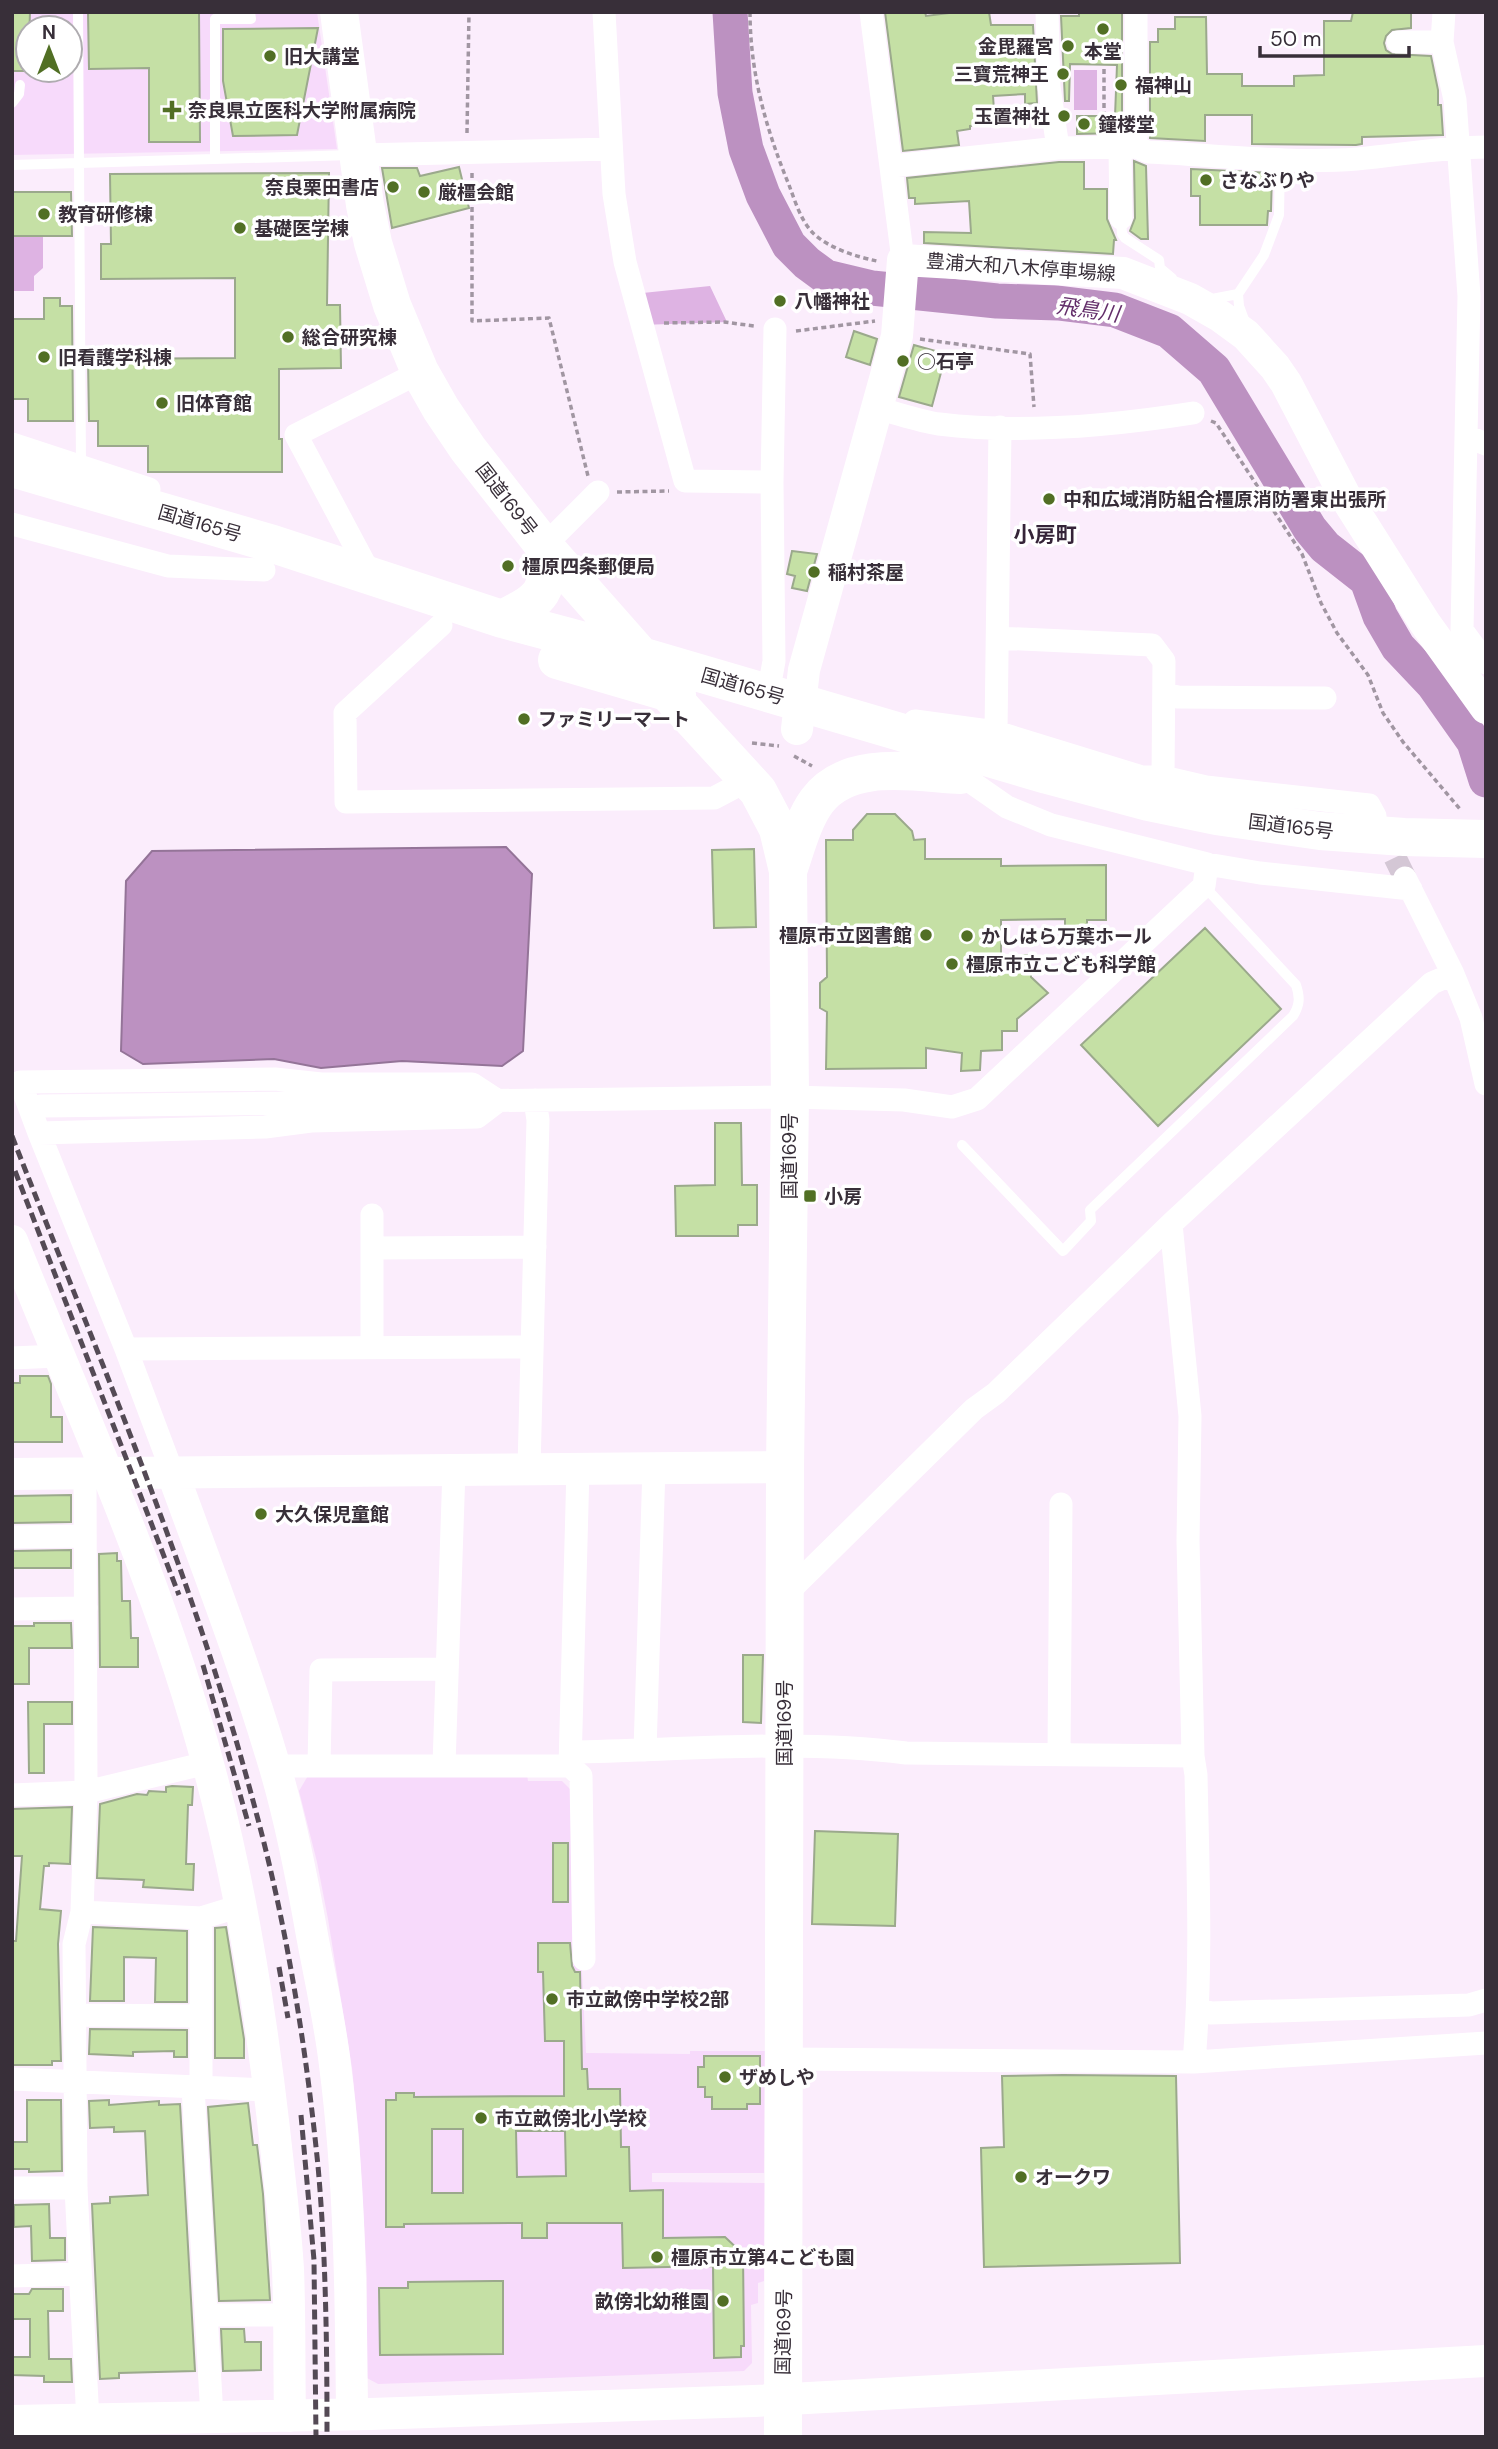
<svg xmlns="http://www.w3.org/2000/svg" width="1498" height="2449" font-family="'DM Sans','Noto Sans JP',sans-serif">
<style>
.built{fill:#f7dafb;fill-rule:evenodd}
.green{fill:#deb3e3}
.water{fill:#bc91c1;stroke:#947498;stroke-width:2}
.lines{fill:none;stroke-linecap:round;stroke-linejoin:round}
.river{stroke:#bc91c1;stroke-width:35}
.building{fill:#c5e0a5;stroke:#9ba98c;stroke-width:2;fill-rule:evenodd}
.street-tunnel{stroke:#d4c7d5;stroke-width:23;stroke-dasharray:23 11;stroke-linecap:butt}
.path{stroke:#a196a2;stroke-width:3.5;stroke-dasharray:5 3.5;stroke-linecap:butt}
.lane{stroke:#fff;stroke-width:10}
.street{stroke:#fff;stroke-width:23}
.secondary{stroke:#fff;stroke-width:32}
.highway{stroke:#fff;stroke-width:38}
.rail{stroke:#544a55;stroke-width:5;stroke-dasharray:10 5;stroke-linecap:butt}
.poi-dot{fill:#516f24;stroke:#fff;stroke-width:2.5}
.labels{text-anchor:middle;stroke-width:7;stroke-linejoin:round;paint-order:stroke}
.poi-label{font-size:19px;font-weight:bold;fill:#382f39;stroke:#fff;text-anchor:start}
.street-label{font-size:19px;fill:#382f39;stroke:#fff}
.water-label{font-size:21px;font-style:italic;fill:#632e6a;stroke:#fff}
.neighbourhood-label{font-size:21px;font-weight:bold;fill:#352438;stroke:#fff}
</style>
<rect width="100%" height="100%" fill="#fbedfc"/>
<path class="built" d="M12 12H317L337 149 12 155ZM28 28H70V70H28Z
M309 1774 527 1775 528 1781H562L573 1792 586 2053 690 2054V2051H765L764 2173H652V2182L765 2183 764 2281 758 2283V2303L751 2305 752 2363 744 2371 378 2384 367 2378V2278L359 2137 352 2068 328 1919 317 1862 299 1791Z"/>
<path class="green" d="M1074 70H1097V110H1074Z
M12 236H43V268L34 276V291H12Z
M710 286 727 322 641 325 633 294Z"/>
<path class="water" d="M506 847 532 874 523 1051 502 1066 402 1061 321 1068 274 1059 143 1064 121 1051 126 881 152 851Z"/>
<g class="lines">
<path class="river" d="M730 12 735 93 746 149 763 195 789 245 807 263 826 277 872 288 997 301 1058 303 1115 310 1169 331 1214 370 1310 529 1325 547 1367 580 1380 616 1398 647 1433 684 1474 742 1486 780"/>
</g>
<path class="building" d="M12 12H30L28 71H12Z
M88 12H199L200 142H149V68L89 69Z
M885 12H925L926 16 957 12H989L991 25H1033L1037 103 1025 104V94L993 96 995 124 970 126V129L957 131 959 145 903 151Z
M1079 12H1122V133L1077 134V116H1115L1117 65 1070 64 1069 101H1065L1061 16H1079Z
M1353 12H1411V28L1392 30 1386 36 1384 43 1386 50 1392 54 1431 56 1438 90V105H1441L1443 135 1362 137V144L1356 145 1252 144V115H1205V141L1150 138V42H1158V29H1175V17H1206L1207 74H1242V86H1294V76L1324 75V21H1351Z
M318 28 297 135 233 136 223 81V29Z
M1134 161 1146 166 1148 239H1141L1130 231 1135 218Z
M1059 162H1084V189H1107V219L1116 240H1114L1113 254 924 243V232L971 233 969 201 915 204V198H909L907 178Z
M459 167 469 208 392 228 382 168H417L420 176Z
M1191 169 1272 173 1271 211H1268L1267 225H1200V196H1191Z
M329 173 327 305H340L341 368 279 369V439H282V472H148V446H98V421H89L88 359 235 358V278L101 279V244H111L110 174Z
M12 192H71L72 236H12Z
M44 298H60V306H72L73 421H28V399H12V319H44Z
M854 331 877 339 870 365 846 357Z
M914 345 946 354 932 406 899 397Z
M792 551 817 554 807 591 792 588 795 576 787 574Z
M867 814H895L912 831 914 840 925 839V859H1001V866L1106 865V920H1087V930H1065V919L1001 920V955H1030L1031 977 1048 993 1017 1019V1031H1002V1050L981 1051 980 1070 961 1071 962 1053 926 1048V1068L826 1069 827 1012 820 1008V983L827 977 826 840H853V830Z
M754 849 756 927 714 928 712 850Z
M1205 928 1281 1009 1158 1126 1081 1045Z
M715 1123H741L742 1185H757V1225H738V1236H676L675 1186 715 1185Z
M20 1376H48L51 1384V1417H62V1442H12V1383H20Z
M71 1495V1522L12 1523V1496Z
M71 1550V1568H12V1551Z
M117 1553V1561H121L122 1601H130L131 1638H138V1667H100L99 1554Z
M34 1623H71L72 1648H29V1684H12V1626H34Z
M743 1655H763L761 1723 743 1722Z
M28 1702H72V1724H44V1773H29Z
M172 1786 193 1787 192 1805H188L186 1864H194L193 1890 143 1887 144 1880 97 1878 100 1804 137 1794 147 1795 149 1791 166 1792V1787Z
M72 1807 70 1864 49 1863V1866H44L40 1909 61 1911 58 1944 61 2061H52V2065H12V1941H16L22 1856H12V1809Z
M815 1831 898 1834 895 1926 812 1924Z
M553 1843H568V1902H553Z
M93 1927 187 1931V2002H155L156 1958 124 1957V2001H90Z
M226 1927 244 2039V2058H215V1928Z
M538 1943H570L572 1966 575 1972H580L582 2069H587L588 2089H620L621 2147H629L630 2191 663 2190V2238L725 2237 743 2254 744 2346H741V2357L714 2358 713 2266 623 2268 622 2223H547V2238H522V2223L404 2224V2227H386V2100H396V2093H414V2097L564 2096V2041H545L543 1972H538ZM432 2129H463V2193H432ZM516 2131H565L566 2176 517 2177Z
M90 2029 187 2030V2057H174V2051L133 2052V2056L89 2054Z
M704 2056H760V2104H747V2109H712V2097H705V2087H698V2067H704Z
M1063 2075 1176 2076 1180 2263 984 2267 981 2148 1004 2147 1002 2076Z
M27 2100H61L62 2171 29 2172V2169H12V2142H27Z
M109 2100V2105L159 2101V2105L180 2104 195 2371 119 2373V2378L100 2379 92 2204 110 2203V2197L148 2195 145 2131 114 2132V2127L90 2128 89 2101Z
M248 2103 253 2145H257L263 2194 270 2300 219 2301 208 2107Z
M49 2204 50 2238H65V2260L32 2261 31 2226 14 2227V2205Z
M494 2281H503V2354L380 2355 379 2288H408V2282Z
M32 2289H63V2311H48L49 2359H71L72 2382H44V2376L12 2375V2357H30V2319H12V2294H29Z
M221 2329H244L245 2342H261V2370L223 2371Z"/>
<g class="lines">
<path class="street-tunnel" d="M1380 827 1405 878"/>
<path class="path" d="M750 12C750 73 766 129 789 185 795 201 801 221 813 233 828 248 857 257 877 261
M1104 69V118
M467 133 469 12
M472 173V321L549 318 588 476
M664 323 724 322 754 326
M796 331 875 321
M920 339 1030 354 1034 407
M1211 421 1216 423 1302 554 1321 603 1337 633 1368 675 1383 713 1403 742 1460 809
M617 492 669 491
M752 743 779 746
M794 756 812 766"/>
<path class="lane" d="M78 12 81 466
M12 103 19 94 20 85
M215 159V19H251L250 12
M12 165 352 155
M1121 218 1122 234 1125 238 1159 260 1160 268 1172 278 1174 284
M1238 294 1239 306 1246 325
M1206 302 1212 299 1238 294 1264 255 1279 215 1280 159
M962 1145 1063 1251 1091 1221 1090 1210 1293 1016C1300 1005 1300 997 1296 985L1204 886"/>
<path class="street" d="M604 12 614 194 625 262 685 481 772 482 774 661 768 694
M871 12 903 260
M1047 12 1049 87 1058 148
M1136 12V147
M1444 12 1442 42 1455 100 1469 296 1466 436
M1398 42H1442
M1120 149 1121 218
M360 155 611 149
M892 166 1058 148 1136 147 1148 152C1216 155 1290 164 1357 159 1401 155 1442 147 1486 147
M876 408C897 413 918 421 939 424 1021 434 1111 426 1193 413
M12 444 149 489
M1486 444 1466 436 1462 630 1486 663
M772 482 775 329
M12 524 168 566 264 570
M544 546 598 492
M371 576 296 435 420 372
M441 625 345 713 346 802 714 798 748 780
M998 638 1152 645 1164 661 1163 777
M1164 694 1178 697 1325 698
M915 721 996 732 1142 777H1163L1206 787 1369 805 1375 816
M996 732 1000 427
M961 775 1007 807 1051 825 1207 864 1260 873 1411 889
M1405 878 1453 974 1471 1018 1486 1084
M275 1079 321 1084H472L498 1101 477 1117 311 1121 265 1127 39 1133 20 1082Z
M41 1106 790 1097 904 1100 952 1107 977 1099 1204 886 1207 864
M39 1133 126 1349 173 1474
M372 1215V1346
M1171 1224 1190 1416 1188 1541 1193 1756 1196 1775C1198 1871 1202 1967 1194 2062
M372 1248 535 1247
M126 1349 532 1347
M12 1358 58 1356
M529 1468 538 1120 535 1100
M85 1474 86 1792 82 1912 74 1944 76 2188 88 2421
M12 1537 85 1536
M786 1594 974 1409 996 1393 1171 1224 1432 983 1453 974
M12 1609 86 1608
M645 1750 654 1467
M571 1752C683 1750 795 1739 906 1753L1193 1756
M1059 1754 1061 1504
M319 1765 321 1670 446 1669
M444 1765 454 1469
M275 1766H570L581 1776 584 1959
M570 1766 578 1468
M12 1795 86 1792 207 1763
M82 1912 201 1918 240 1906
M201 1918V2088
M1199 2010 1211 2013 1469 2005 1486 2000
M75 2015 201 2016
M785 2059 1194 2062 1486 2043
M12 2079 269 2090
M193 2087 212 2417
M12 2188H76
M12 2276 80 2274
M206 2315H288"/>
<path class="secondary" d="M797 729 804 670 897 336 903 260 1123 273 1190 299 1220 316 1246 335 1275 367 1286 383 1346 498 1425 623 1486 708
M12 1241C82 1415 161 1587 209 1768 241 1886 260 2007 274 2129 279 2175 285 2222 288 2269 290 2318 289 2367 290 2416
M12 1474 785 1467
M173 1474C208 1570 245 1666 274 1764 291 1820 302 1878 312 1935 320 1978 330 2022 335 2065 350 2181 351 2298 352 2414
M12 2421 370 2414 754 2401 1486 2361"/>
<path class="highway" d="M339 12 365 205 373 243 392 305 420 372 441 409 468 449 544 546 641 656 668 693 758 791 778 829 788 871 790 1097 785 1467 783 2437
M12 468 273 544 502 619 641 656 1047 775 1148 802 1216 816 1320 831 1404 837 1486 839
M502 619C544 598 550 593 544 546
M557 660 677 695
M788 871C796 848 803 820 817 801 849 758 916 773 961 775"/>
<path class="rail" d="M12 1136C99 1359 195 1579 256 1812 287 1927 306 2047 318 2166 326 2256 327 2346 327 2437
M15 1171 179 1595
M203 1665 249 1826
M279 1967 288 2018
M301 2115 314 2260 316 2437"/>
</g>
<g class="poi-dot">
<circle cx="1103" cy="29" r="7"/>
<circle cx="1068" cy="46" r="7"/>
<circle cx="270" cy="56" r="7"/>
<circle cx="1063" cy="74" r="7"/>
<circle cx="1121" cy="85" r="7"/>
<path d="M168.5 99.5h7v7h7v7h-7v7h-7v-7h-7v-7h7z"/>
<circle cx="1064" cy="116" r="7"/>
<circle cx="1084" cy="124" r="7"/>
<circle cx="1206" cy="180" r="7"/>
<circle cx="393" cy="187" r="7"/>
<circle cx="424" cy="192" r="7"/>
<circle cx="44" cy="214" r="7"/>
<circle cx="240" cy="228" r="7"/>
<circle cx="780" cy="301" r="7"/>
<circle cx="288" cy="337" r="7"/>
<circle cx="44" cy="357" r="7"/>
<circle cx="903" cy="361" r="7"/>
<circle cx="162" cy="403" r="7"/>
<circle cx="1049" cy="499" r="7"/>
<circle cx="508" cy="566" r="7"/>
<circle cx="814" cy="572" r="7"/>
<circle cx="524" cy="719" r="7"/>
<circle cx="926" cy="935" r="7"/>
<circle cx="967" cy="936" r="7"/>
<circle cx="952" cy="964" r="7"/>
<rect x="803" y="1189" width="14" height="14" rx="3.5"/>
<circle cx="261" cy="1514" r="7"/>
<circle cx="552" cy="1999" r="7"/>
<circle cx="725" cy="2077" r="7"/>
<circle cx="481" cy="2118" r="7"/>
<circle cx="1021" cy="2177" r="7"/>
<circle cx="657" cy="2257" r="7"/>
<circle cx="723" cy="2301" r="7"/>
</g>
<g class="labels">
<g class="poi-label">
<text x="1054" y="53" text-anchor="end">金毘羅宮</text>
<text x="1103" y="58" text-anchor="middle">本堂</text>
<text x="284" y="63">旧大講堂</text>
<text x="1049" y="81" text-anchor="end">三寶荒神王</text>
<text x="1135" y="92">福神山</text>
<text x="188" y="117">奈良県立医科大学附属病院</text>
<text x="1050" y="123" text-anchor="end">玉置神社</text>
<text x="1098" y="131">鐘楼堂</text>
<text x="1220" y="187">さなぶりや</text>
<text x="379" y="194" text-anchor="end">奈良栗田書店</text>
<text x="438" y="199">厳橿会館</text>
<text x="58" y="221">教育研修棟</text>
<text x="254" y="235">基礎医学棟</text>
<text x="794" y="308">八幡神社</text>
<text x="302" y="344">総合研究棟</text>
<text x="58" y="364">旧看護学科棟</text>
<text x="917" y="368">○石亭</text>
<text x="176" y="410">旧体育館</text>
<text x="1063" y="506">中和広域消防組合橿原消防署東出張所</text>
<text x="522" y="573">橿原四条郵便局</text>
<text x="828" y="579">稲村茶屋</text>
<text x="538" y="726">ファミリーマート</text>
<text x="912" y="942" text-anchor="end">橿原市立図書館</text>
<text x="981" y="943">かしはら万葉ホール</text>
<text x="966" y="971">橿原市立こども科学館</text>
<text x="824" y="1203">小房</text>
<text x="275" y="1521">大久保児童館</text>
<text x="566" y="2006">市立畝傍中学校2部</text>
<text x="739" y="2084">ザめしや</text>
<text x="495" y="2125">市立畝傍北小学校</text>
<text x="1035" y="2184">オークワ</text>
<text x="671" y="2264">橿原市立第4こども園</text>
<text x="709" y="2308" text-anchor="end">畝傍北幼稚園</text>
</g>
<g class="street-label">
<text transform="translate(1021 267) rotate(4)" y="7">豊浦大和八木停車場線</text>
<text transform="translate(507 499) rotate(52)" y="7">国道169号</text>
<text transform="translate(200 523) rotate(16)" y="7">国道165号</text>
<text transform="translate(743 686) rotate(16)" y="7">国道165号</text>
<text transform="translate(1291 826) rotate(7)" y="7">国道165号</text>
<text transform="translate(789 1156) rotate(-90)" y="7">国道169号</text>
<text transform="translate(784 1723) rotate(-90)" y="7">国道169号</text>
<text transform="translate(783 2332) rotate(-89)" y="7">国道169号</text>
</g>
<g class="water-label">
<text transform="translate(1088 310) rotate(8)" y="7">飛鳥川</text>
</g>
<g class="neighbourhood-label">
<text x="1045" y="542">小房町</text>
</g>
</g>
<rect width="1498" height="2449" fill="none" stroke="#382f39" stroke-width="28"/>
<g transform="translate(49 49)"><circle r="33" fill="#ffffff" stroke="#afacb0" stroke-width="2"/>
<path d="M0-5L12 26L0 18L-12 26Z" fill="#516f24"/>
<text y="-10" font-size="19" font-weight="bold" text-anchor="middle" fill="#382f39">N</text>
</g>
<path d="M1260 46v10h149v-10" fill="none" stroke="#382f39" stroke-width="3.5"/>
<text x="1270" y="46" font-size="21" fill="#382f39" stroke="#ffffff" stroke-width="5" paint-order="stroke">50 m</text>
</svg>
